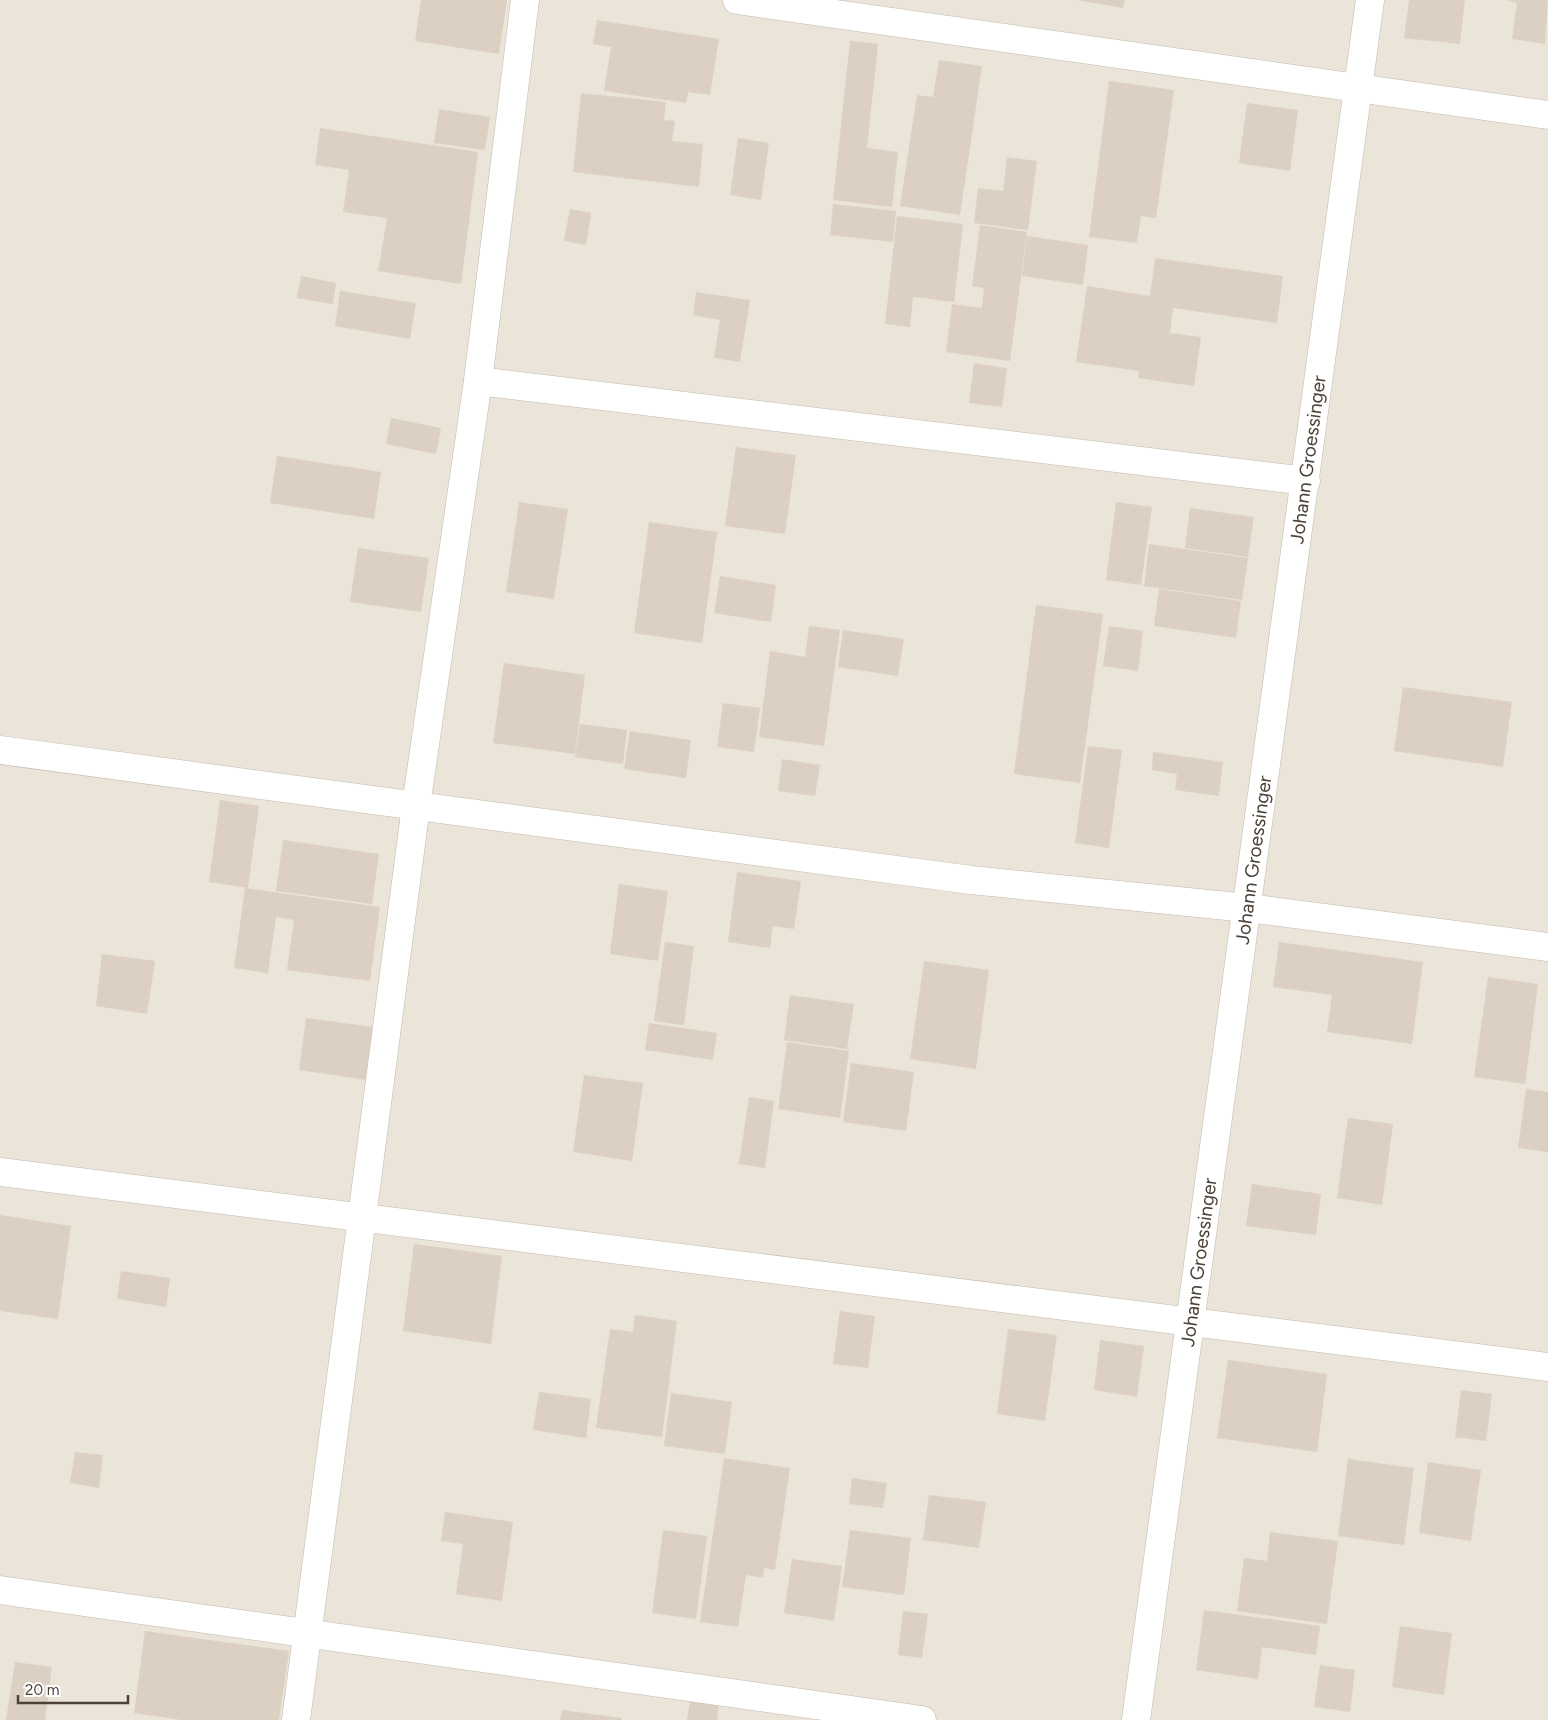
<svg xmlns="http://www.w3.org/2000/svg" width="1548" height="1720" font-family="Figtree,sans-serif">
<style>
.residential{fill:#ebe4d9}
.building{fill:#dcd0c3}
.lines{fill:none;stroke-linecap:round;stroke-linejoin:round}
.street-casing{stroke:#c3b9ad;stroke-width:29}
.street{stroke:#fff;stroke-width:28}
.labels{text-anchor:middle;stroke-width:4;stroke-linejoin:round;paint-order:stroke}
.street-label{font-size:19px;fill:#4c4238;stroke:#fff}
</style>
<rect width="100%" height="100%" fill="#f7f2eb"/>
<path class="residential" d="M0 0H1548V1720H0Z"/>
<path class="building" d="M421 0H507L499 54 415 41Z
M1077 0H1125L1123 8Z
M1409 0H1465L1460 44 1404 38Z
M1506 0H1548L1545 44 1512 39 1517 3Z
M597 20 719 39 710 95 688 92 686 103 604 91 611 47 593 44Z
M850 41 878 44 867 148 898 152 892 207 833 200Z
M939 60 982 66 960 215 900 206 917 95 933 97Z
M1109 81 1174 90 1156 218 1141 216 1137 243 1089 237Z
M581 93 666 102 664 120 675 121 672 141 703 144 699 187 573 172Z
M1247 103 1298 110 1290 171 1239 163Z
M439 109 490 117 485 150 434 143Z
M320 128 478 152 461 284 378 271 387 218 343 212 349 170 315 165Z
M738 138 769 143 761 200 730 195Z
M1007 157 1037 161 1028 230 974 223 978 188 1003 191Z
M833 204 896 211 893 242 830 235Z
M570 209 591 213 586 245 564 241Z
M897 216 963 224 954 302 913 297 910 327 885 324Z
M980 225 1027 232 1010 361 946 352 952 304 982 308 984 288 972 286Z
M1027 236 1088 245 1083 285 1022 276Z
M1155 258 1283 276 1277 323 1173 308 1170 333 1201 337 1194 386 1138 378 1139 371 1076 362 1087 286 1150 296Z
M301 276 336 283 333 304 297 298Z
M340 291 416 303 410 339 335 326Z
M696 292 750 300 740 362 714 358 720 320 693 315Z
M974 363 1007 368 1002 407 969 403Z
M391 418 441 428 436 454 386 444Z
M736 447 796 455 785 534 725 526Z
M277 456 381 472 374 519 270 503Z
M519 502 568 509 554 599 506 592Z
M1116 502 1152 507 1141 585 1106 580Z
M1190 508 1254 517 1248 557 1185 548Z
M649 522 717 532 702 643 634 633Z
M1149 544 1248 558 1242 600 1144 586Z
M358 548 429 558 421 612 350 602Z
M720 576 776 585 771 622 714 613Z
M1159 589 1241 601 1236 638 1154 626Z
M1036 605 1103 614 1080 783 1014 774Z
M809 626 840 630 824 746 759 737 770 651 805 657Z
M1109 626 1143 631 1138 671 1103 666Z
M843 630 904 639 898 676 838 667Z
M504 663 585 675 575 754 493 743Z
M1403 687 1512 702 1503 767 1394 751Z
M723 703 760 708 754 752 717 747Z
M580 724 627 730 623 764 575 757Z
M630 731 691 740 686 778 624 769Z
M1088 746 1122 750 1109 848 1075 843Z
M1153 752 1223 762 1219 796 1175 790 1177 774 1152 770Z
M782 759 820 765 815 796 778 791Z
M220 800 259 806 248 888 209 882Z
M283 840 379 854 372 904 276 891Z
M737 872 801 881 794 929 773 926 770 948 728 942Z
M619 884 668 891 658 961 610 954Z
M245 888 380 907 370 981 287 970 294 920 276 917 268 973 234 968Z
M665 942 694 946 684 1025 654 1021Z
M1279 942 1423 962 1412 1044 1327 1032 1332 995 1273 987Z
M102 954 155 961 147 1014 96 1006Z
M924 961 989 970 976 1069 910 1059Z
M1488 977 1538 984 1525 1084 1474 1077Z
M790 995 854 1004 847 1049 784 1040Z
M306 1018 381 1028 374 1081 299 1070Z
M649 1023 717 1033 713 1060 645 1050Z
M787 1042 849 1051 840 1118 778 1109Z
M851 1063 914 1072 906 1131 843 1122Z
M584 1075 643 1083 632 1161 573 1152Z
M1526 1089 1548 1092V1152L1518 1148Z
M749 1097 774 1101 765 1168 739 1164Z
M1348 1118 1393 1124 1382 1205 1337 1198Z
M1252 1184 1321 1194 1316 1235 1246 1226Z
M0 1215 71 1226 58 1319 0 1311Z
M414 1244 502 1256 491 1344 403 1331Z
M121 1271 170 1278 166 1307 117 1299Z
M840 1311 875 1316 868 1368 833 1364Z
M635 1315 677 1321 662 1437 596 1428 610 1329 633 1332Z
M1008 1329 1057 1335 1045 1421 997 1414Z
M1100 1340 1144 1346 1137 1397 1094 1390Z
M1228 1360 1327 1374 1317 1452 1217 1438Z
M1461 1390 1492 1394 1486 1441 1455 1437Z
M539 1392 591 1399 586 1438 533 1430Z
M671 1393 732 1402 725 1454 664 1446Z
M75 1452 103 1455 99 1488 70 1483Z
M724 1458 790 1468 775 1570 764 1568 763 1578 746 1575 738 1627 700 1622Z
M1348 1459 1414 1468 1404 1545 1338 1536Z
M1428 1462 1481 1470 1471 1541 1419 1533Z
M852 1478 887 1483 883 1508 849 1504Z
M929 1495 986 1502 979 1548 923 1540Z
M445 1512 513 1522 502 1601 456 1594 463 1544 441 1541Z
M663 1530 707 1536 696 1619 652 1613Z
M850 1530 911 1538 904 1595 842 1587Z
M1270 1532 1338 1541 1327 1624 1237 1611 1244 1558 1267 1561Z
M792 1559 842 1566 834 1621 784 1613Z
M1204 1610 1320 1626 1316 1655 1262 1647 1258 1679 1196 1670Z
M903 1611 928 1614 922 1658 898 1655Z
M1400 1626 1452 1633 1444 1695 1392 1687Z
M145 1631 289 1651 279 1720H181L134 1713Z
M15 1662 52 1667 45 1720H6Z
M1320 1665 1355 1670 1350 1712 1314 1707Z
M690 1699 719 1703 717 1720H687Z
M562 1710 622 1718V1720H560Z"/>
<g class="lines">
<defs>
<g id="street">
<path d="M737 0 1548 115"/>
<path d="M478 381 1306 481"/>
<path d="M0 750 971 880 1247 908 1548 947"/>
<path d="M0 1172 1548 1367"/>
<path d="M0 1590 922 1720"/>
<path d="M296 1720 416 806 478 381 525 0"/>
<path id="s1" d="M1136 1720 1370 0"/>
</g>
</defs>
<use href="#street" class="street-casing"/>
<use href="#street" class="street"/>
</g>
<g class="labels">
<g class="street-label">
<text dy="7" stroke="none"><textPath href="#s1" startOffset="1272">Johann Groessinger</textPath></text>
<text dy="7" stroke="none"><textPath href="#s1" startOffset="868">Johann Groessinger</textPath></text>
<text dy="7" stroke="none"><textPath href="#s1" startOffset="462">Johann Groessinger</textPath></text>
</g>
</g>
<path d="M18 1695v8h110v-8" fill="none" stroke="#4c4238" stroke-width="2.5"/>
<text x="25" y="1695" font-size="15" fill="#4c4238" stroke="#ffffff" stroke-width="4" paint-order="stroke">20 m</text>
</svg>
